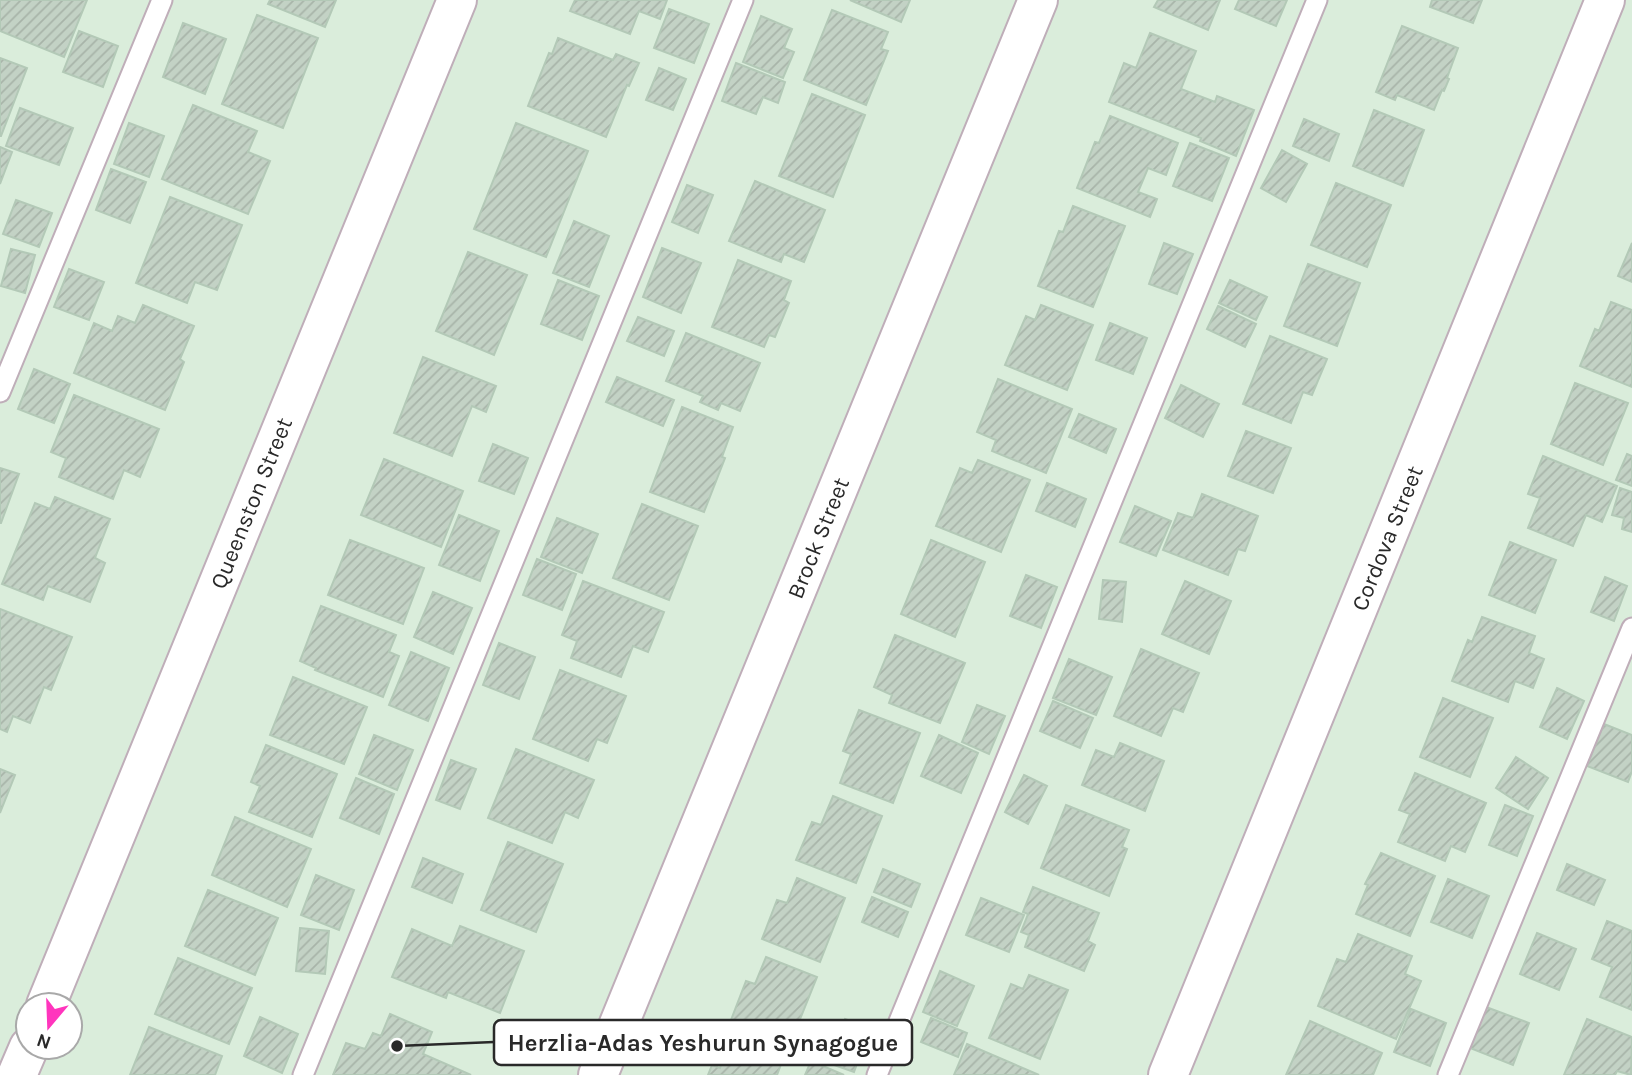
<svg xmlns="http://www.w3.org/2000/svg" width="1632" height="1075" font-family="Karla,sans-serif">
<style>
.building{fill:url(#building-hatch);stroke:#b3c9b7;stroke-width:2}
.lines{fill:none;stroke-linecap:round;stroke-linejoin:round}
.service-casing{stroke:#bfaeb9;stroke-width:23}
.minor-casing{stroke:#bfaeb9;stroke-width:42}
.service{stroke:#fff;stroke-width:19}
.minor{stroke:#fff;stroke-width:38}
.labels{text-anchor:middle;stroke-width:7;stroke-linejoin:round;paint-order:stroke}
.street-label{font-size:23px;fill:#292929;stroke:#fff}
.leader{fill:none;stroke:#292929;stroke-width:2.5}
.callout-dot{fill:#292929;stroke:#fff;stroke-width:2.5}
.callout{fill:#fff;stroke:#292929;stroke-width:2.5}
.callout-label{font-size:24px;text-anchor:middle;font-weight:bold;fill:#292929}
</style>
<defs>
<pattern id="building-hatch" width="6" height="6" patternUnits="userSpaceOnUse" patternTransform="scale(1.75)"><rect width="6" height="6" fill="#c3d2c5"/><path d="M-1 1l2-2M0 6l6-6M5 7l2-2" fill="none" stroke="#a8b4a9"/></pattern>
</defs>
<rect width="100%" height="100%" fill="#daeddb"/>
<path class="building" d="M0 0H87L64 57 0 31Z
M270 0H336L325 27 268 4Z
M575 0H667L660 19 639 11 630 34 570 11Z
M850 0H910L901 22Z
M1158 0H1220L1208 30 1154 7Z
M1239 0H1287L1276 26 1235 9Z
M1432 0H1482L1473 23 1430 7Z
M669 9 709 24 694 63 654 48Z
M832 10 888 32 881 49 888 51 866 105 804 80Z
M257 15 318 38 283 128 222 104Z
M761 16 792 29 784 48 794 52 783 78 743 62Z
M183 23 226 39 205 94 163 77Z
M1402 26 1458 48 1447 78 1449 79 1444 91 1442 90 1434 110 1397 95 1395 100 1376 92Z
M79 31 118 46 103 87 63 72Z
M1150 33 1196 51 1181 89 1215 102 1217 96 1254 110 1236 156 1200 141 1201 138 1109 102 1124 63 1136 68Z
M558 38 613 60 616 54 639 63 629 86 627 85 606 137 528 106 549 53 552 54Z
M0 58 27 68 1 136H0Z
M736 63 785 82 778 103 763 97 756 114 722 101Z
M659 68 686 79 673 110 646 100Z
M812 94 865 115 833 197 779 176Z
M193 105 257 131 248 152 270 161 248 214 162 179Z
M20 108 73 128 59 165 6 146Z
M1374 110 1424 130 1403 186 1353 166Z
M1110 116 1178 143 1166 175 1148 168 1138 192 1157 199 1150 217 1077 188 1095 142 1099 143Z
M1304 119 1339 134 1329 161 1293 146Z
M129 123 164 136 149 177 114 164Z
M516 123 588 151 546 257 474 229Z
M1190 143 1229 158 1212 201 1173 186Z
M0 147 12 152 0 184Z
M1282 150 1307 164 1286 202 1261 188Z
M111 169 146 182 130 223 96 210Z
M755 181 825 210 804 262 784 254 781 262 729 241Z
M1336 183 1391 205 1367 267 1311 245Z
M687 185 713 195 698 233 672 222Z
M170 197 242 225 217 290 195 282 187 303 136 283Z
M16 200 52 213 39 247 3 234Z
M1073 206 1125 226 1093 307 1038 286 1059 231 1063 232Z
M574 221 609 236 589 287 553 273Z
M1164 243 1193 254 1177 294 1149 284Z
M1632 243V282L1618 276Z
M662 248 701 263 681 313 643 297Z
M11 249 35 255 25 293 1 286Z
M468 252 527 275 494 355 436 331Z
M738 260 791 281 784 300 789 303 775 337 769 335 764 347 712 327Z
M1308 264 1360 283 1337 346 1284 326Z
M69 269 104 282 89 320 54 307Z
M558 280 599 296 582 340 541 324Z
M1230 280 1267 297 1256 320 1219 303Z
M1611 302 1632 310V387L1580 366 1595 329 1599 331Z
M143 305 194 326 180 359 184 362 165 410 74 373 94 323 112 331 118 316 135 323Z
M1041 305 1093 325 1067 390 1005 365 1026 316 1035 320Z
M1218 306 1256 324 1245 347 1207 329Z
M638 317 674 331 664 356 627 341Z
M1110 323 1147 338 1133 374 1096 360Z
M686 333 760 363 740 411 721 403 718 410 700 402 703 396 666 381Z
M1270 336 1327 359 1312 395 1303 392 1291 423 1243 404Z
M423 357 496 386 486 412 472 406 452 456 394 433Z
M34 369 70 384 54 423 18 409Z
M617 377 674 400 663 426 606 402Z
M998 379 1072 409 1046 473 992 451 996 440 977 432Z
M1575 383 1628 403 1603 465 1551 444Z
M1181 385 1219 404 1203 437 1165 418Z
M74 395 159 429 140 477 124 470 113 499 59 477 66 458 51 452Z
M682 407 733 427 722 457 725 458 704 512 650 492Z
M1079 414 1116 429 1106 453 1069 437Z
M1246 431 1291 448 1273 493 1228 476Z
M493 444 528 458 514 494 479 481Z
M1627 454 1632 456V486L1616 480Z
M1543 456 1617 486 1602 522 1586 515 1573 546 1528 528 1540 498 1528 494Z
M384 459 463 491 441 547 361 515Z
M978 460 1030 480 1001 552 936 526 960 468 972 473Z
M0 468 19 474 1 523H0Z
M1047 483 1086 499 1075 527 1036 511Z
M1620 488 1632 492V532L1622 529 1624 518 1612 515Z
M1202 494 1258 516 1245 551 1238 549 1228 575 1163 550 1178 513 1193 518Z
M55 497 110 519 95 558 105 563 90 602 48 586 43 600 2 584 35 503 50 509Z
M642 504 698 526 669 600 613 578Z
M1135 506 1171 521 1156 556 1120 542Z
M459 515 499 531 480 581 439 565Z
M557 518 598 534 582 573 541 557Z
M350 540 424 568 403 624 328 595Z
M931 540 985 562 955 637 901 614Z
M1510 542 1556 560 1535 613 1489 595Z
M537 559 576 574 562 610 523 595Z
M1026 575 1057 587 1041 628 1010 616Z
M1605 577 1627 586 1614 621 1591 612Z
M1103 580 1126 582 1122 622 1099 619Z
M583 581 664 612 648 652 633 646 621 677 571 658 577 641 562 635Z
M1185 581 1231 601 1209 654 1162 634Z
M433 592 472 608 453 654 414 637Z
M321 606 396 635 389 652 399 656 383 697 315 670 316 668 300 661Z
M0 609 72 637 51 690 44 687 30 723 13 716 7 732 0 729Z
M1482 617 1535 636 1529 653 1544 659 1533 688 1515 681 1508 702 1452 681 1468 640 1472 642Z
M895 635 965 663 940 723 889 703 892 695 874 687Z
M499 643 535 657 519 699 483 685Z
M1141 649 1199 673 1183 712 1173 708 1161 736 1114 716Z
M411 652 449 668 428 721 389 705Z
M1069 659 1112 677 1096 715 1053 698Z
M560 670 626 696 607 743 597 739 588 761 533 739Z
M293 677 367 707 344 764 270 735Z
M1557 688 1584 701 1567 739 1540 727Z
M1443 698 1493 718 1470 777 1420 757Z
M1053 701 1093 718 1080 748 1040 731Z
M977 705 1005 716 989 754 962 742Z
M859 710 920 733 893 803 840 783 851 754 843 751Z
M1604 724 1632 735V771L1628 782 1587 766Z
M374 735 413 750 397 790 359 774Z
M939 735 978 753 961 793 921 776Z
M1120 743 1164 761 1145 811 1082 785 1096 750 1114 757Z
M266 745 337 774 312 837 249 812 260 786 251 782Z
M516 749 594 780 578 818 565 812 552 843 488 818Z
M1516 757 1548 778 1528 809 1496 788Z
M451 760 476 769 460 809 436 800Z
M0 769 15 775 0 813Z
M1415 773 1486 803 1465 852 1451 846 1445 861 1398 842 1410 814 1399 810Z
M1024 775 1047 786 1028 824 1005 812Z
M356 778 394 794 379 834 340 818Z
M833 796 882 816 856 883 796 860 812 822 821 825Z
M1066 805 1129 830 1122 847 1127 849 1109 896 1041 868Z
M1505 805 1533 816 1517 856 1489 845Z
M235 817 311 849 287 907 212 875Z
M508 842 563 864 536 932 481 910Z
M1381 853 1435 876 1410 936 1356 914 1368 885 1365 884Z
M423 858 463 874 452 903 412 887Z
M1567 864 1605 880 1594 905 1557 890Z
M883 869 920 884 911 907 874 892Z
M316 875 354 890 339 930 301 915Z
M797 878 845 898 820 962 762 939 777 900 787 903Z
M1448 879 1489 896 1472 938 1431 922Z
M1033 887 1099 913 1088 941 1095 945 1084 971 1025 947 1029 935 1021 932 1028 914 1023 912Z
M208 890 278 918 255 975 185 946Z
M872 897 908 912 898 937 862 922Z
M981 898 1024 915 1009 952 966 935Z
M1607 921 1632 931V1010L1600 997 1612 967 1592 959Z
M460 926 524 951 500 1013 448 992 446 998 392 977 412 929 452 946Z
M300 928 329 931 325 974 296 971Z
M1537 933 1576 949 1559 990 1520 974Z
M1358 934 1412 956 1405 974 1421 981 1396 1039 1318 1006 1337 959 1346 962Z
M766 957 817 977 790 1044 731 1020 746 981 755 984Z
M178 958 252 988 229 1044 155 1014Z
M940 971 974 986 957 1026 923 1012Z
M1029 975 1068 990 1040 1059 989 1038 1011 984 1023 989Z
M1486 1007 1529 1023 1513 1065 1470 1048Z
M1411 1009 1446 1023 1430 1066 1394 1052Z
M390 1014 432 1032 423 1054 471 1075H333L346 1043 365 1049 373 1033 381 1036Z
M260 1017 298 1034 282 1073 244 1056Z
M931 1018 967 1033 958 1057 921 1042Z
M845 1019 870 1028 854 1072 828 1063Z
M1587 1019 1632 1037 1631 1075 1617 1071 1615 1075H1564Z
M1310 1021 1382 1053 1373 1075H1286Z
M149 1027 222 1056 215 1075H130Z
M732 1036 784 1056 777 1075H708L712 1065 720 1068Z
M967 1044 1039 1075H954Z
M811 1061 844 1075H805Z"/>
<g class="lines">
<defs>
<path id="service" d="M0 392 162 0
M303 1075 743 0
M877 1075 1317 0
M1448 1075 1632 628"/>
<path id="minor" d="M46 1005 457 0
M17 1075 29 1047
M598 1075 1038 0
M1168 1075 1605 0"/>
</defs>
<use href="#service" class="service-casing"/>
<use href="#minor" class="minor-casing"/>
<use href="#service" class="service"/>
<use href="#minor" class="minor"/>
</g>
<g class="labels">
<g class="street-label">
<text transform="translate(251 503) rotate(-68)" y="8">Queenston Street</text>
<text transform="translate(818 538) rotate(-68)" y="8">Brock Street</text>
<text transform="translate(1387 538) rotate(-68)" y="8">Cordova Street</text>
</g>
</g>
<path class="leader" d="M397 1046L494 1042"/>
<circle class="callout-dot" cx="397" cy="1046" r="7"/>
<rect class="callout" x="494" y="1020" width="418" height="45" rx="7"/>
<g class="callout-label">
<text x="703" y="1051">Herzlia-Adas Yeshurun Synagogue</text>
</g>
<g transform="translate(49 1026) rotate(199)"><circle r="33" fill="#ffffff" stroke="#a9a9a9" stroke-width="2"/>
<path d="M0-5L12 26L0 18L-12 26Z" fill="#ff35bd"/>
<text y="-10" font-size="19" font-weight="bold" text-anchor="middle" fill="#292929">N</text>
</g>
</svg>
